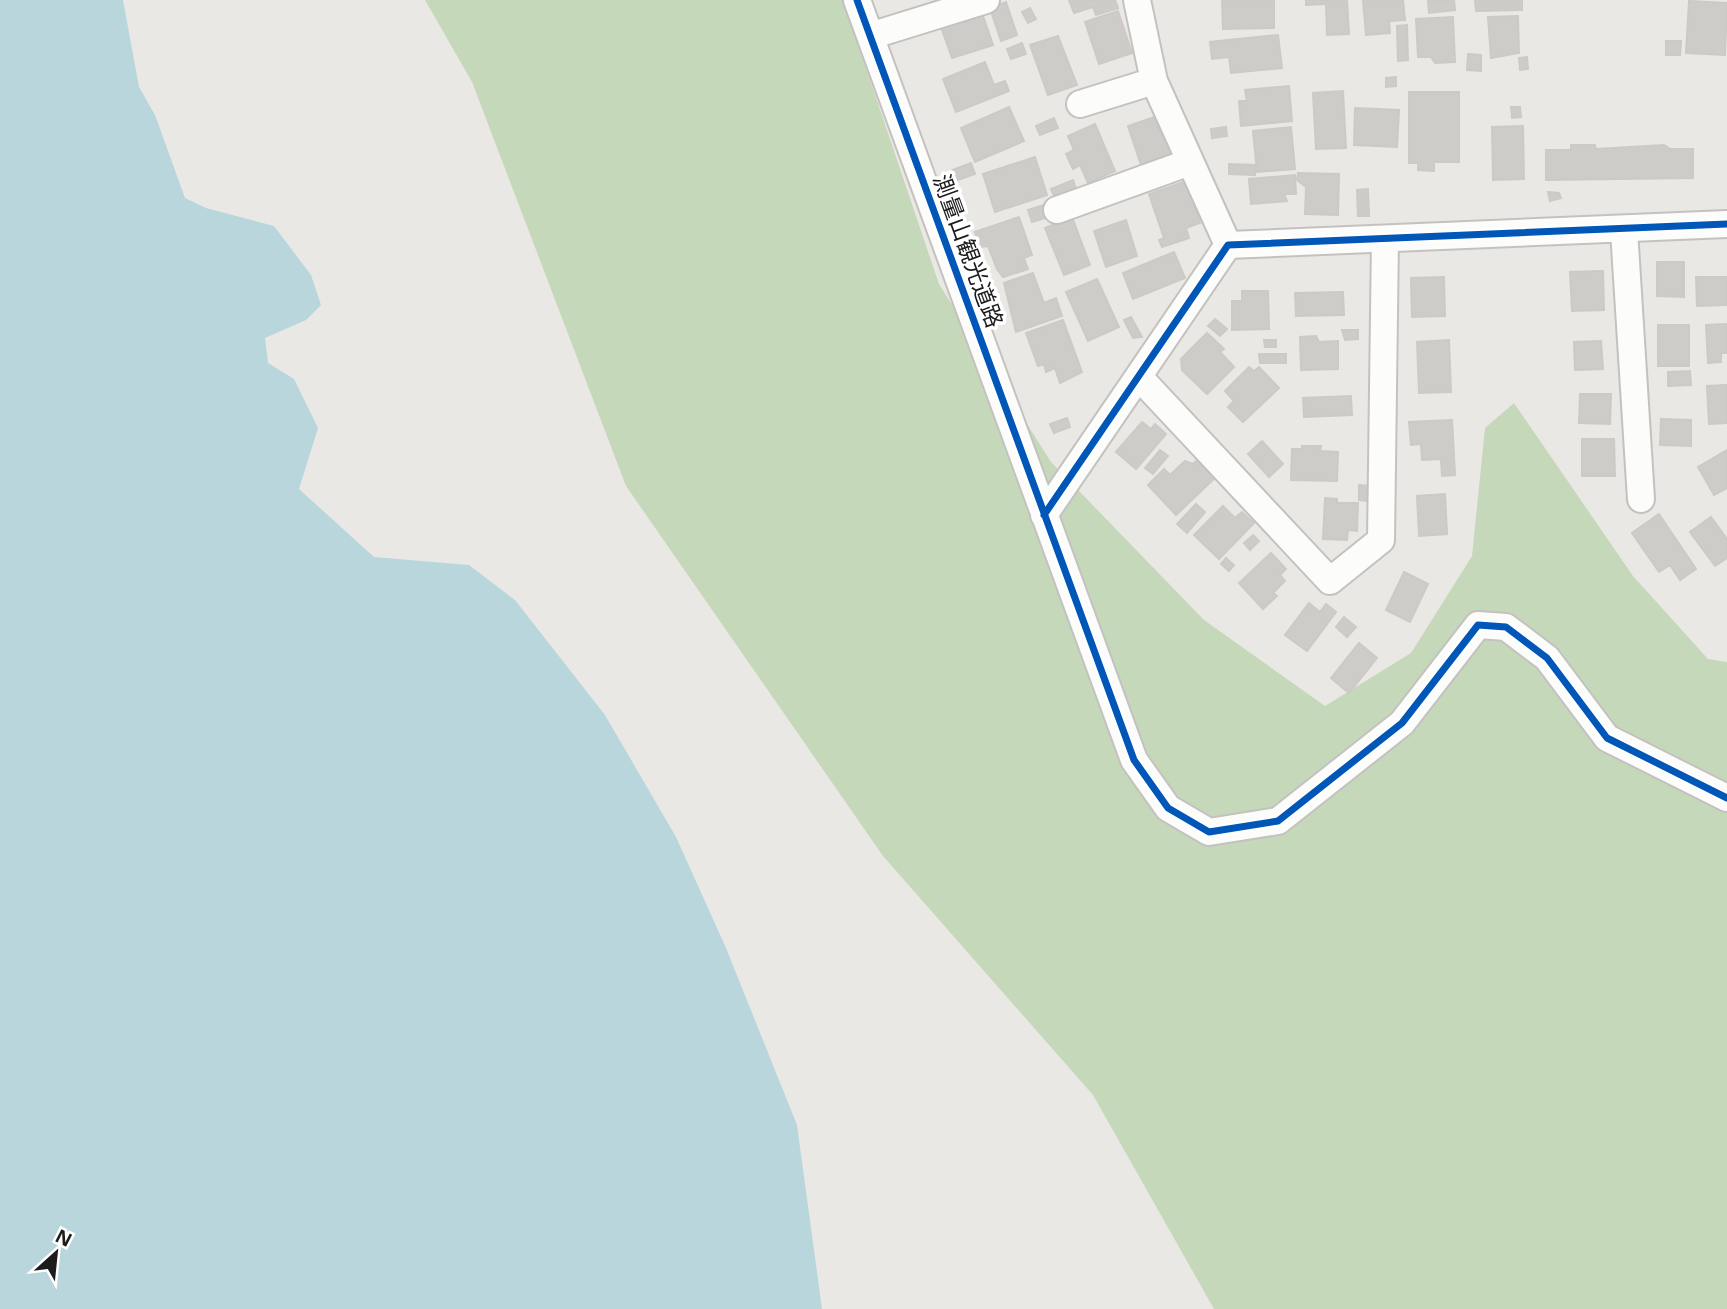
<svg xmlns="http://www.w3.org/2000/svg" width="1727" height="1309" font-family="'Open Sans','Noto Sans JP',sans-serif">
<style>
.forest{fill:#c6d8ba}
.water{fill:#b8d6dc}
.building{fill:#ceccc9;stroke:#cdc9c6;stroke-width:2}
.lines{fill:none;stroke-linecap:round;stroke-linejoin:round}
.street-casing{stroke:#c3c2c0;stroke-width:30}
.street{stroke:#fcfcfb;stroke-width:26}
.cycleway-casing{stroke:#fff;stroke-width:11}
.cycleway{stroke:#0057b8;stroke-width:7}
.labels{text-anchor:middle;stroke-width:7;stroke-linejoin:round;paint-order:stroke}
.street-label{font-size:23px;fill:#1c1c1c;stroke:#fff}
</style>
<rect width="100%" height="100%" fill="#eae8e4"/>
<path class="forest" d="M425 0H843L939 284 1051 462 1204 620 1325 706 1411 653 1472 556 1485 428 1514 403 1633 576 1708 659 1727 662V1309H1214L1093 1095 883 856 626 486 472 82Z"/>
<path class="water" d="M0 0H123L139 87 155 115 185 198 206 208 274 226 311 275 321 305 306 320 265 338 268 363 294 379 318 428 299 489 374 557 469 565 515 600 605 715 676 837 726 948 797 1125 822 1309H0Z"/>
<path class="building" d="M1069 0H1115L1118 8 1096 15 1093 7 1074 13Z
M1222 0H1274V28L1223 29Z
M1306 0H1347L1349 34 1327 35 1326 4 1306 5Z
M1363 0H1403L1405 20 1389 21 1390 33 1366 35Z
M1454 0 1455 10 1429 13 1428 1Z
M1475 0H1522V10L1476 11Z
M1689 1 1727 3 1725 55 1686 53Z
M1006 2 1017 35 1001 41 990 8Z
M1030 8 1036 19 1028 23 1022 12Z
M1118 11 1132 53 1099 64 1085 22Z
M982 13 993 45 952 58 941 27Z
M1518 16 1519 53 1491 58 1488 17Z
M1453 17 1455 62 1435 63 1431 57H1418L1416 19Z
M1407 25 1408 60 1398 61 1397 26Z
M1278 35 1282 68 1231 73 1229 57 1212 59 1210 42Z
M1058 36 1077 85 1048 95 1030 45Z
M1666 41H1681L1680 55H1666Z
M1022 43 1026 54 1011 59 1007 49Z
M1468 54 1481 55V71L1467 70Z
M1527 57 1528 69 1520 70 1519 58Z
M985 62 994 85 1005 81 1009 91 956 112 943 79Z
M1396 77V86L1386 87V78Z
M1289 86 1292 121 1241 126 1239 101H1247L1245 90Z
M1343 91 1346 148 1316 149 1313 93Z
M1409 92H1459V162H1434V171L1418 170V163H1409Z
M1009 107 1024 141 975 162 961 128Z
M1511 107H1520L1521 117 1512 118Z
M1355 108 1399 110 1397 147 1354 145Z
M1160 115 1173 154 1141 165 1128 126Z
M1054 118 1058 128 1040 135 1036 126Z
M1095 124 1115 171 1088 183 1080 165 1073 169 1066 154 1074 150 1068 136Z
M1523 126 1524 179 1493 180 1492 127Z
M1226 127 1227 136 1212 138 1211 129Z
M1291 127 1295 169 1257 172 1253 131Z
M1571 145H1595L1596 149 1664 145 1670 149H1693V178L1546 180V150H1571Z
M1035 157 1047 195 995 212 983 174Z
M971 163 975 174 955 181 952 170Z
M1229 164 1255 165V175L1229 174Z
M1298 173 1339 174 1338 215 1305 214 1306 187 1297 180Z
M1295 175 1296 194H1284L1287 201 1251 204 1249 179Z
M1073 180 1076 189 1055 198 1051 189Z
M1186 181 1200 223 1186 228 1189 238 1162 247 1159 240 1164 238 1149 194Z
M1368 189 1369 216H1358L1357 190Z
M1548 192 1559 193 1561 198 1550 201Z
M1044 205 1048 217 1032 222 1028 210Z
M1019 217 1032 255 1024 258 1028 269 1003 277 997 269 988 246 980 247 975 232Z
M1072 217 1090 265 1064 275 1045 228Z
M1126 220 1137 256 1106 267 1094 231Z
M1174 252 1185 278 1133 299 1123 273Z
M1657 262H1684V297L1657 296Z
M1603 271 1604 310 1572 311 1570 272Z
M1033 273 1044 303 1056 298 1062 316 1016 332 1004 283Z
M1444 277 1445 316 1412 317 1411 278Z
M1696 277H1727V305L1697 306Z
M1097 279 1119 327 1088 341 1066 292Z
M1242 291H1268L1269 329 1232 330V301H1242Z
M1343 292 1344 315 1296 316 1295 293Z
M1131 317 1142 337 1133 338 1124 320Z
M1215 319 1227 329 1220 336 1208 326Z
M1063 320 1082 372 1060 383 1055 368 1046 372 1044 364 1038 366 1026 333Z
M1727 324V353H1721V362L1708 363 1706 325Z
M1658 325H1689V366H1658Z
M1342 330H1358V339L1345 340Z
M1207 333 1224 349 1220 352 1234 367 1207 394 1182 370 1181 359Z
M1316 336 1319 342 1338 341V369L1301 370 1300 337Z
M1264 340H1276V347H1265Z
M1449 340 1451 392 1419 393 1417 342Z
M1601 341 1603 369 1575 370 1574 342Z
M1259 354H1286V363H1260Z
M1249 367 1254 371 1259 367 1279 388 1243 422 1228 407 1234 401 1225 391Z
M1690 371 1691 385 1668 386V372Z
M1727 385V423L1709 424 1707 386Z
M1580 394H1611L1610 424 1579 423Z
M1351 396 1352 415 1304 417 1303 398Z
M1067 418 1070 427 1054 433 1050 424Z
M1661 419 1691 420V446L1660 445Z
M1452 420 1455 475 1442 476 1441 459 1422 460 1421 444 1411 445 1409 422Z
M1142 422 1151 429 1155 424 1166 434 1136 469 1116 452Z
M1582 439H1614L1615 476H1582Z
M1262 441 1283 464 1269 477 1248 454Z
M1302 446H1321L1320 451 1338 452 1337 481 1291 480 1292 449H1302Z
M1160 450 1168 456 1153 474 1145 468Z
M1727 450V488L1714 495 1698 467Z
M1201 457 1218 475 1176 515 1148 485 1164 469 1170 475 1185 461 1193 464Z
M1359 485 1369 486V501L1359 500Z
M1445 494 1447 534 1419 536 1417 496Z
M1325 498 1337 499V503H1358L1357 531 1348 530 1347 540 1323 539Z
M1196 504 1205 512 1187 533 1177 524Z
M1223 506 1235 518 1242 512 1254 523 1219 559 1194 535Z
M1659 514 1696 569 1680 580 1670 565 1659 572 1632 533Z
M1711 517 1727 539V558L1715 566 1690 532Z
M1253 535 1259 541 1250 550 1244 543Z
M1271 553 1286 569 1280 575 1285 581 1273 593 1277 596 1263 609 1239 583Z
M1226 558 1234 565 1229 571 1221 564Z
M1404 572 1428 584 1410 622 1386 610Z
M1309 603 1320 612 1326 604 1336 612 1307 651 1285 635Z
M1344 617 1356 627 1347 637 1336 627Z
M1359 643 1377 658 1349 693 1331 678Z"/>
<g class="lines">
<defs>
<path id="street" d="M857 0 1134 760 1168 808 1209 832 1278 821 1402 723 1478 625 1506 627 1547 658 1607 738 1727 798
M1137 0 1154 81 1228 245
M870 36 986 0
M1080 104 1154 81
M1057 210 1190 162
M1624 230 1641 499
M1139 377 1330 581 1381 540 1385 239
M1044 515 1228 245 1727 224"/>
</defs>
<use href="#street" class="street-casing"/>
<use href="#street" class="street"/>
<defs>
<path id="cycleway" d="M857 0 1134 760 1168 808 1209 832 1278 821 1402 723 1478 625 1506 627 1547 658 1607 738 1727 798
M1044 515 1228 245 1727 224"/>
</defs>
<use href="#cycleway" class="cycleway-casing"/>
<use href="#cycleway" class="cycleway"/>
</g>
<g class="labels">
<g class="street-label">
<text transform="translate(968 251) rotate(70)" y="8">測量山観光道路</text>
</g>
</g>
<g transform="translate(56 1253) rotate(27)" stroke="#ffffff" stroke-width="5" paint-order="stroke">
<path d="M0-5L12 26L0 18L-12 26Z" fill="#1c1c1c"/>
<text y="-10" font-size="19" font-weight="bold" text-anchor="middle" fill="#1c1c1c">N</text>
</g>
</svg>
